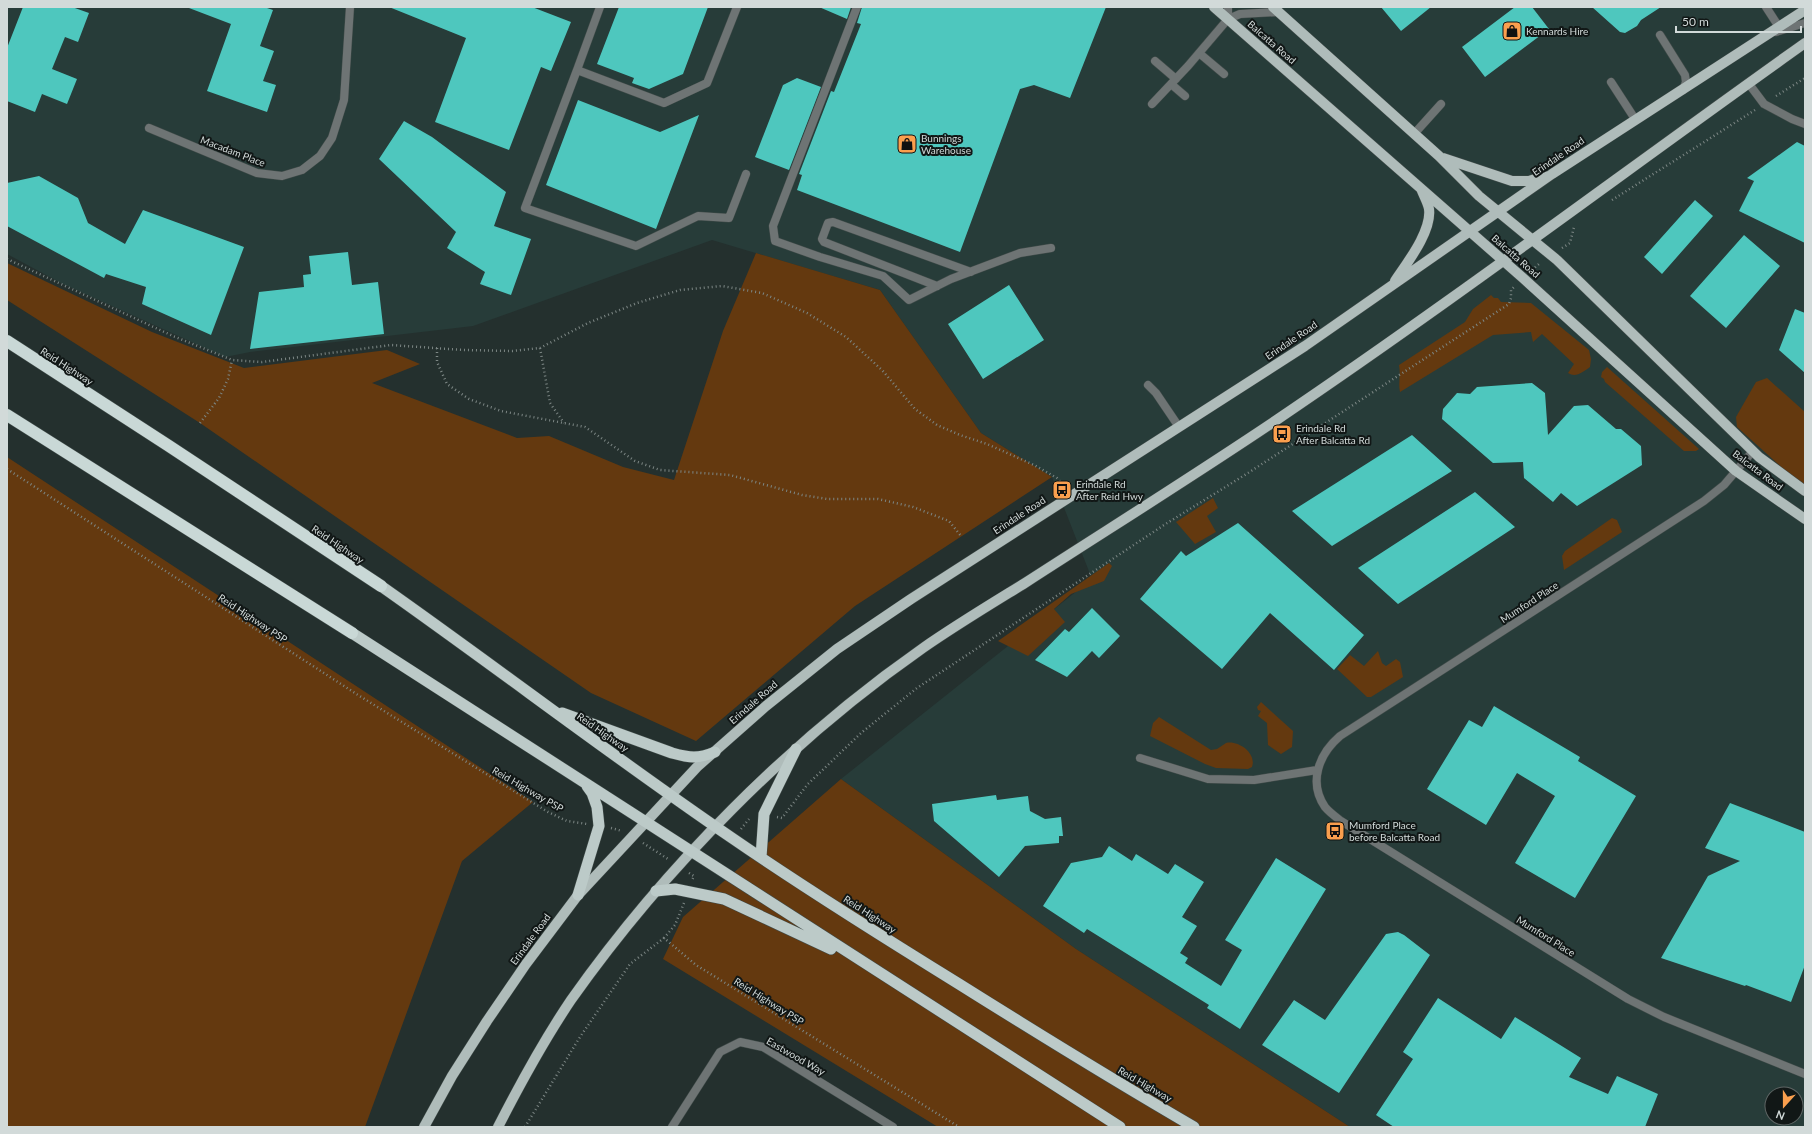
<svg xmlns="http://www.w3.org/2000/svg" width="1812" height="1134" font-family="Lato,sans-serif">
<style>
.built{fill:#273c39;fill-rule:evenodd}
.green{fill:#64390f}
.building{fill:#4ec7be}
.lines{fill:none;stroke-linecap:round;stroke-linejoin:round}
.service-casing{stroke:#404b49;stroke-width:9}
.minor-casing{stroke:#404b49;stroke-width:9}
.primary-casing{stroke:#404b49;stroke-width:11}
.trunk-casing{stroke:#404b49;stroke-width:12}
.motorway-casing{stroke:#404b49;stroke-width:13}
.path{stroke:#7d8785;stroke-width:2.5;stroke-dasharray:1 3;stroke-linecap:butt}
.service{stroke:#6e7474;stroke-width:8}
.minor{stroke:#6e7474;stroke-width:8}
.primary{stroke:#afbcba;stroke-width:10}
.trunk{stroke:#bccac8;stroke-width:11}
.motorway{stroke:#c9d8d6;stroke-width:12}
.labels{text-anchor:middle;stroke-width:4;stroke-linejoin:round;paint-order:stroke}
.poi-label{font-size:10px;fill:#d2dad9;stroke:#111716;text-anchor:start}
.street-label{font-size:10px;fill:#d2dad9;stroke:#111716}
</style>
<rect width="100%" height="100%" fill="#24302e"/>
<path class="built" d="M7 7H1805V1127H1350L1076 949 841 779 1092 579 1052 477 981 433 880 290 712 240 473 326 250 352 225 357 61 283 7 254ZM1772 1094H1796V1118H1772Z"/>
<path class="green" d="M756 253 880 290 981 433 1052 477 855 606 696 741 591 693 200 423 7 300V263L152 332 244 368 387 350 420 364 372 383 517 438 549 436 623 467 674 480 723 331Z
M1491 295 1494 298H1498L1501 302 1531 303 1589 350 1591 359 1590 367C1583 372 1576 378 1568 373L1574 364 1542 334 1533 342 1531 332 1493 335 1400 392C1398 383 1401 375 1399 365L1465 322 1473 309Z
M1607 367 1699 449 1696 451H1684L1605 382 1604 379 1601 377 1602 372Z
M1767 378 1805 412V484L1797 481 1737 427 1736 417 1756 382Z
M7 457 533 802 462 861 365 1127H7Z
M1213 498 1218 508 1207 516 1216 532 1195 544 1176 522Z
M1612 518 1617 520 1622 532 1564 570 1562 556 1565 551Z
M1109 563 1112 566 1104 581 1071 594 1054 609 1065 622 1028 656 998 641Z
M1378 651 1382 663 1386 666 1396 659 1400 662 1403 677 1371 697H1367L1337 669 1350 655 1364 666Z
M1261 702 1293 731 1292 747 1281 754 1268 745 1267 723 1258 716 1261 711 1258 710 1257 707Z
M1159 717 1211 750 1217 749 1226 743C1238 740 1257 753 1252 767L1248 769 1216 768 1205 764 1150 736 1153 723Z
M841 779 1076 949 1350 1127H938L663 959 683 917Z"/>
<path class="building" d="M23 7H72L89 13 78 42 65 37 52 69 77 79 67 104 42 94 35 112 7 101V48Z
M189 7H264L273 10 260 46 274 51 263 81 276 85 267 112 207 91 231 24 189 8Z
M389 7H532L571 22 551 71 541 67 509 150 435 122 466 38Z
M619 7H708L683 74 649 89 632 83 634 78 597 64Z
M819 7H851L847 19Z
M862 7H1106L1070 98 1034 85 1020 89 960 252 797 190 802 175 799 174 831 91 834 92 861 24 857 23Z
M1381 7H1431L1401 31Z
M1515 7H1532L1549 29 1485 77 1462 47Z
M1592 7H1661L1641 20 1637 26 1625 33 1620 32Z
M797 78 821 87 789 170 755 157 783 85Z
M578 100 660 132 699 115 656 229 546 185Z
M404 121 432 137 506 192 494 226 531 239 511 295 480 284 485 272 447 248 456 232 379 159Z
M1797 142 1805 146V243L1739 211 1754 181 1747 178Z
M39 176 78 198 88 223 125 244 143 210 244 247 211 335 142 304 146 287 106 274 104 278 7 226V183Z
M1695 200 1713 216 1662 274 1644 257Z
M1744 235 1780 266 1726 328 1690 296Z
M348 252 352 285 378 282 384 334 250 349 259 292 304 287 303 275 311 274 309 256Z
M1009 285 1044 340 983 379 948 324Z
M1795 309 1805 313V373L1779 350Z
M1532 383 1545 393 1548 435 1574 406 1588 405 1616 429H1621L1641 446 1642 465 1577 506 1561 493 1553 502 1524 478 1523 462 1493 463 1442 419 1443 409 1457 393 1470 394 1477 387Z
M1412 435 1452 471 1332 546 1292 511Z
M1475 492 1515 527 1398 604 1358 568Z
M1238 523 1364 635 1334 670 1270 613 1222 669 1140 599 1181 551 1186 556Z
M1092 608 1120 636 1099 658 1092 651 1067 677 1035 660 1065 629 1069 632Z
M1494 706 1580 757 1578 761 1636 796 1575 898 1515 863 1555 796 1517 773 1486 825 1427 789 1469 720 1482 727Z
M996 795 997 800 1028 796 1030 811 1045 819 1061 817 1063 836H1059V843L1025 846 999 877 934 821 932 804Z
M1730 803 1805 832V965L1791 1002 1746 985 1745 986 1661 958 1708 876 1740 861 1705 848Z
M1109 846 1132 861 1136 854 1168 874 1175 864 1204 882 1182 917 1197 926 1180 953 1188 958 1185 963 1221 986 1242 950 1225 940 1276 858 1326 889 1240 1029 1207 1008 1209 1005 1087 929 1084 933 1043 906 1071 863 1102 857Z
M1398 932 1404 935 1430 955 1339 1093 1262 1045 1294 1000 1325 1020 1386 934Z
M1438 998 1501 1039 1515 1017 1581 1058 1569 1077 1608 1094 1617 1076 1658 1094 1645 1127H1394L1376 1115 1413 1059 1403 1052Z"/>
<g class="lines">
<defs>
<path id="service" d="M600 7 577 70 664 103 707 83 737 7
M857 7 773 226 775 241 820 257 883 276 909 300 951 279 1020 253 1051 248
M1228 7V19
M1766 7 1779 27
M1776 32 1805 23
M1660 35 1685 75 1686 82 1683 90
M1199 53 1224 74
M1155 61 1176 79
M577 70 525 208 636 246 698 216 729 218 746 174
M1611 82 1635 119
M1171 84 1185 96
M1749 84 1764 104 1792 119 1805 124
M1152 104 1188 66 1228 19 1240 14 1279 12
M1414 134 1441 104
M937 286 824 242 822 239 828 223 833 222 971 272
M1148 385 1156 393 1179 427"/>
<path id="minor" d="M149 128 257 173 282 176 302 170 320 156 332 138 344 100 350 7
M1753 451 1724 485 1704 501 1340 736C1319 754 1308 782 1325 807 1329 812 1336 817 1341 821L1628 999 1664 1017 1805 1074
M1140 758 1208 779 1254 780 1317 770
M672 1127 720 1052 740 1042 763 1047 893 1127"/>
<path id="primary" d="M1214 7 1523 278 1736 471 1805 519
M1273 7 1439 156 1479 196 1557 260 1759 457 1805 491
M1443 158 1512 181H1529L1544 176
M1395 281C1407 263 1432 231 1429 209 1428 203 1424 196 1422 191
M424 1127 452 1076 487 1021 526 964 578 895 697 767 766 706 837 649 911 599 1305 346 1552 174 1805 10
M498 1127C520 1084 544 1040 571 1000 665 867 790 741 923 648 956 625 991 604 1025 583 1110 528 1195 475 1278 419 1457 298 1629 168 1805 43"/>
<path id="trunk" d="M381 586C499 669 613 757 732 838 806 889 883 937 959 984 1037 1033 1115 1081 1194 1127
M352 633 1120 1127
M562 713 672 753C690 758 698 759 715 752
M761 857 764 814 796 749
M656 891 675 889 724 899 831 949
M578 895 599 826 597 807 592 793 587 786"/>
<path id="motorway" d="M7 341 169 446 381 586
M7 415 352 633"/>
</defs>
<use href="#service" class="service-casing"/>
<use href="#minor" class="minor-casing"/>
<use href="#primary" class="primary-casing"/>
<use href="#trunk" class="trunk-casing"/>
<use href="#motorway" class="motorway-casing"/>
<path class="path" d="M1776 96 1805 78
M1612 200 1755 110
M1562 248 1570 243 1574 227
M7 259 173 336 225 357 232 360 262 362 391 345 463 350 512 351 540 348 588 323 637 303 680 290 722 286 762 293 807 313 846 337 882 370 915 409 937 425 960 435 987 444 1034 465 1057 478 1064 486
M1532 270 1540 263
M437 348V362L447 384 469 399 501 411 585 427 635 461 660 470 730 475 802 495 827 499H878L913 507 949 521 961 536
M540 348 550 403 564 423
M200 423 219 398 228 379 232 360
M7 469 358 695 548 812 567 821 587 824
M777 817 782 818 807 785 861 733 917 688 1164 525 1248 473 1509 304 1511 298V290L1514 287
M611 828 622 831
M741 829 749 819
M643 843 668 859
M689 873 694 876 692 880
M684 903 675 925 664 938 696 965 959 1127
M525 1127 580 1037 630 964 664 938"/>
<use href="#service" class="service"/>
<use href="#minor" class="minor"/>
<use href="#primary" class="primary"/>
<use href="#trunk" class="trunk"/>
<use href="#motorway" class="motorway"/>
</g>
<defs>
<symbol id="shop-square" viewBox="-11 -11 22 22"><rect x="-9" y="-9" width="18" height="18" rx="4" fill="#fa9f4e" stroke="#111716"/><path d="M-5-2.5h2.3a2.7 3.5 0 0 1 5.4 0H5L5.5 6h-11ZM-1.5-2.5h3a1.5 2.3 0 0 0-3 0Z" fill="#111"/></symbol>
<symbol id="bus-square" viewBox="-11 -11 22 22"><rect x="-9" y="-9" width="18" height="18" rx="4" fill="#fa9f4e" stroke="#111716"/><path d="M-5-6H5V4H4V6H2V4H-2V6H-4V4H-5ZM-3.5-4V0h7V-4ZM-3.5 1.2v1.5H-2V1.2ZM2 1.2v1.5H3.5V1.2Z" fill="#111"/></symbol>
</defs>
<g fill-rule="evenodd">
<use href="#shop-square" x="1501" y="20" width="22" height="22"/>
<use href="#shop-square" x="896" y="133" width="22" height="22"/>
<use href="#bus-square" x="1271" y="423" width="22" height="22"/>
<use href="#bus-square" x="1051" y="479" width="22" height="22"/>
<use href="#bus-square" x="1324" y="820" width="22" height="22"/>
</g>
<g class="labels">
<g class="poi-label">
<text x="1526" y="35">Kennards Hire</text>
<text x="921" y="142">Bunnings<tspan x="921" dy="12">Warehouse</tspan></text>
<text x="1296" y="432">Erindale Rd<tspan x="1296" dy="12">After Balcatta Rd</tspan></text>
<text x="1076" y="488">Erindale Rd<tspan x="1076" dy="12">After Reid Hwy</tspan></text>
<text x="1349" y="829">Mumford Place<tspan x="1349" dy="12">before Balcatta Road</tspan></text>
</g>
<g class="street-label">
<text transform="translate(1272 42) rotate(41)" y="4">Balcatta Road</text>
<text transform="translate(233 151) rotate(21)" y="4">Macadam Place</text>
<text transform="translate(1558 156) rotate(-34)" y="4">Erindale Road</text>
<text transform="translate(1516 256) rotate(41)" y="4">Balcatta Road</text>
<text transform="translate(1291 340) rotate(-34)" y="4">Erindale Road</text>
<text transform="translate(67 366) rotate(33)" y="4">Reid Highway</text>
<text transform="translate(1758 470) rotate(37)" y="4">Balcatta Road</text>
<text transform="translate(1019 515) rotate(-33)" y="4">Erindale Road</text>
<text transform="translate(338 544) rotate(34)" y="4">Reid Highway</text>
<text transform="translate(1529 602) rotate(-33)" y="4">Mumford Place</text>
<text transform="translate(253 618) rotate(33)" y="4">Reid Highway PSP</text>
<text transform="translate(753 702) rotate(-41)" y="4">Erindale Road</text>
<text transform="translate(603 732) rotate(35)" y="4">Reid Highway</text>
<text transform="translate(528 789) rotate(30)" y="4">Reid Highway PSP</text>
<text transform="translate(870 914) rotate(33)" y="4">Reid Highway</text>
<text transform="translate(1546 936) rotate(32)" y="4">Mumford Place</text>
<text transform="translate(530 939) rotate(-54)" y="4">Erindale Road</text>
<text transform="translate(769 1001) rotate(32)" y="4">Reid Highway PSP</text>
<text transform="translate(796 1056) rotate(30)" y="4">Eastwood Way</text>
<text transform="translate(1145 1084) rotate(30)" y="4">Reid Highway</text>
</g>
</g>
<rect width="1812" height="1134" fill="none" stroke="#d2dad9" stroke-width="16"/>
<g transform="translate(1784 1106) rotate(201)"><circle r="19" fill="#111716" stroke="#5e6564"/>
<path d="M0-3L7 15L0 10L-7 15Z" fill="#fa9f4e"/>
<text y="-6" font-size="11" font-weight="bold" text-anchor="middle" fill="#d2dad9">N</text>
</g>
<path d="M1676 26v6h125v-6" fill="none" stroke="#d2dad9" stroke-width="2"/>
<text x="1682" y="26" font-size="12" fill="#d2dad9" stroke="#111716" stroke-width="3" paint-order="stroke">50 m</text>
</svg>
